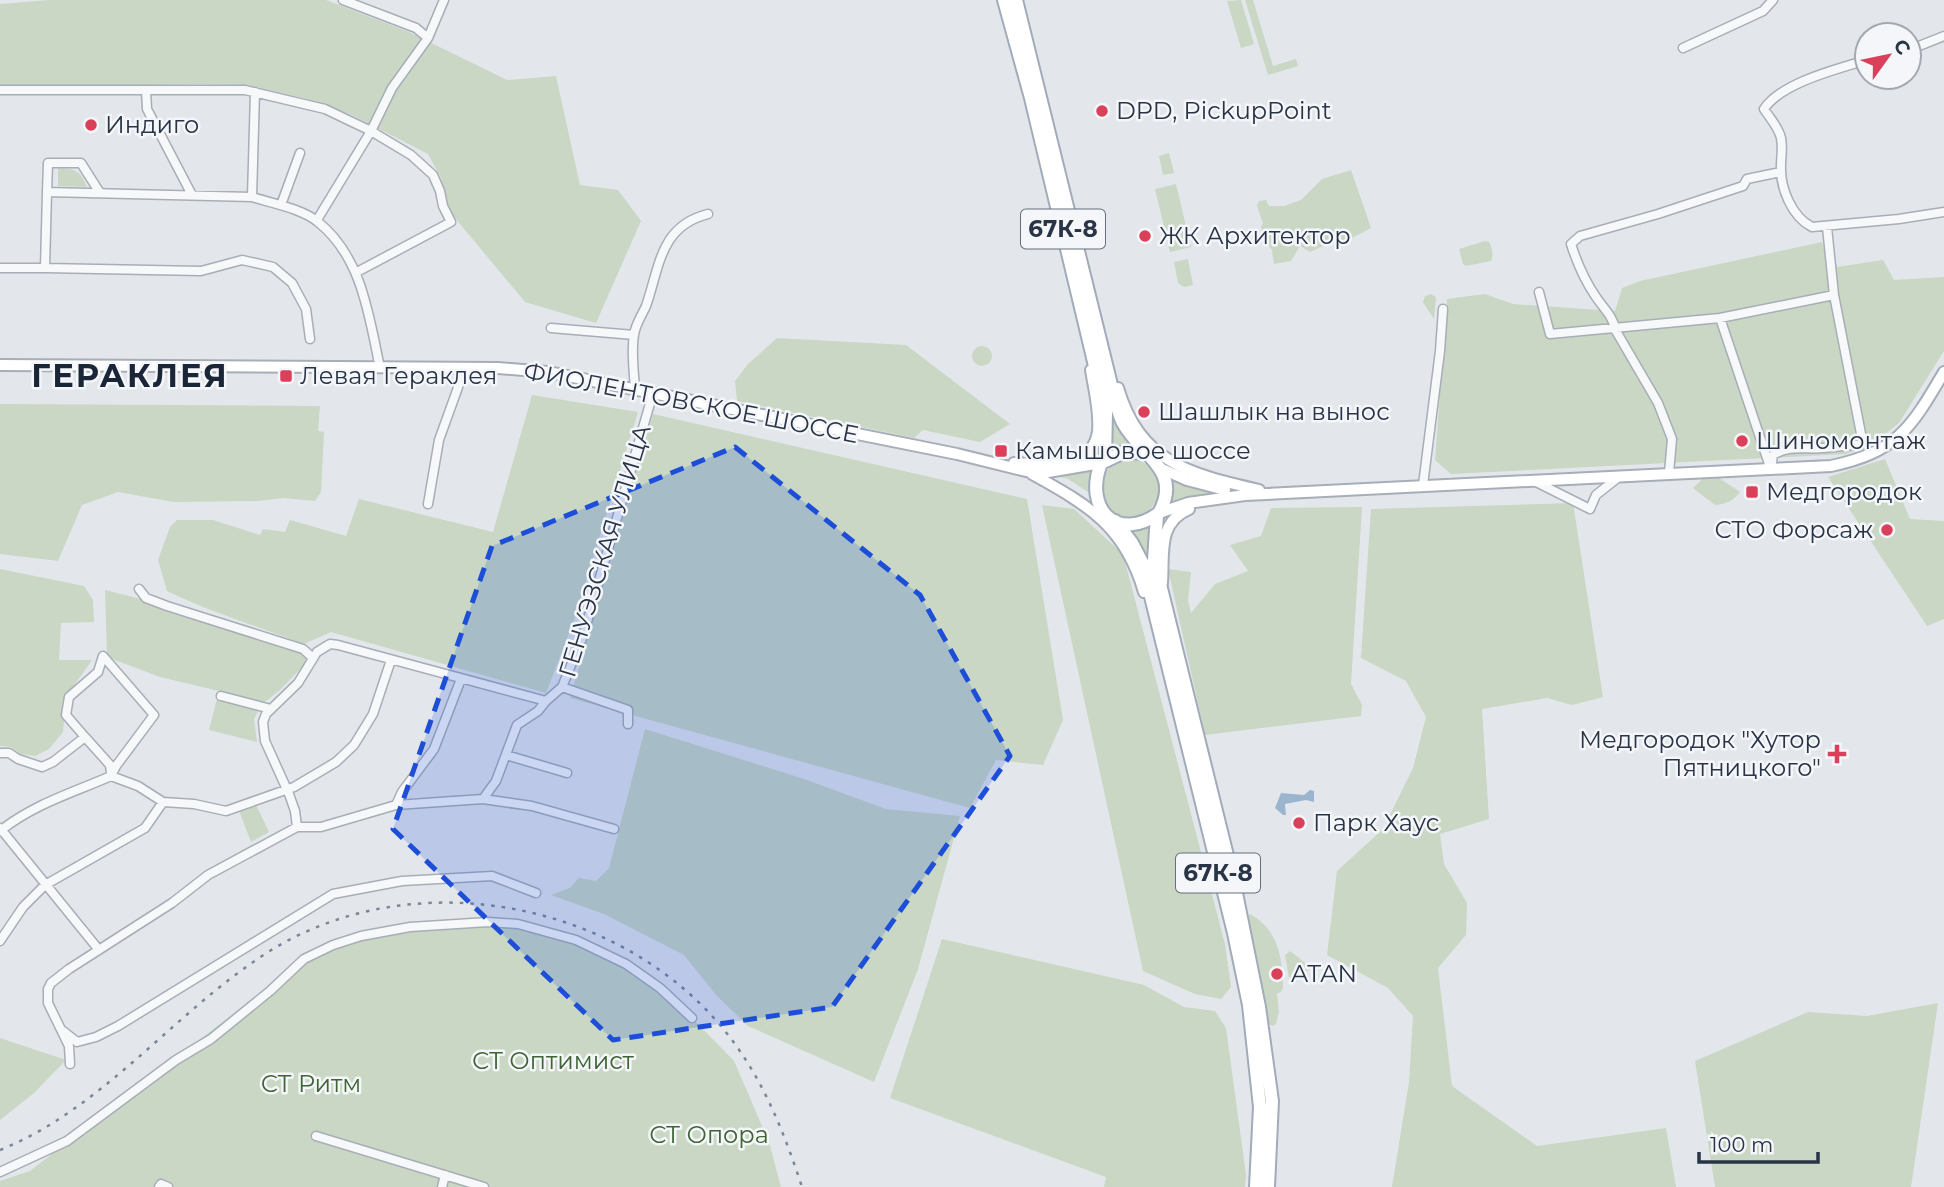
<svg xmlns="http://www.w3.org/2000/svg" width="1944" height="1187" font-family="Montserrat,sans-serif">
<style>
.green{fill:#c9d7c4}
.water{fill:#9cb5cf}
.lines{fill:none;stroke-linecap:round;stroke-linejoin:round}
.minor-casing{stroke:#a7aeb7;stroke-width:11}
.secondary-casing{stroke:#a7aeb7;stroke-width:14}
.primary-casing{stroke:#a2abb9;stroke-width:16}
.minor{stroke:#f7f8fa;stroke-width:8}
.secondary{stroke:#fff;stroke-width:10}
.primary{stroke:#fff;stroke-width:12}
.rail{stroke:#7b8698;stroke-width:2.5;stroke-dasharray:3.5 7;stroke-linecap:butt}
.marked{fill:#1d4ed8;fill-opacity:0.2;stroke:#1d4ed8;stroke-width:5;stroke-dasharray:14 9;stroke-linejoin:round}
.poi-dot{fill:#da4059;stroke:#f4f6f9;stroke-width:2.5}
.labels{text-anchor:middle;stroke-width:5;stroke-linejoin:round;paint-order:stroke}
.shield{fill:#f4f6f9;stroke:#666e7c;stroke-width:2}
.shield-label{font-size:23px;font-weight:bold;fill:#293447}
.poi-label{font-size:24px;fill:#293447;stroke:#f4f6f9;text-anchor:start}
.street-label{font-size:24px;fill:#293447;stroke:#f4f6f9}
.park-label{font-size:24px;fill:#3f6435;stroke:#f4f6f9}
.district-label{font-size:32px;font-weight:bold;letter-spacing:2px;fill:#1b2538;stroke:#f4f6f9}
</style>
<rect width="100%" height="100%" fill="#e3e7ec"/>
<path class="green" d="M50 0H326L409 32 507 80 556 76 580 185 618 190 641 221 596 323 525 302 450 212 441 178 428 154 352 115 304 98 247 85 200 84 0 88V4Z
M1241 0 1254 44 1241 48 1227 1Z
M1245 0H1253L1273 66 1296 59 1298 66 1268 75Z
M1169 153 1174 173 1163 175 1159 156Z
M58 168C76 169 80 170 87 187L58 186Z
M1351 170 1371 228 1348 240 1334 241 1310 252 1300 246 1291 261 1274 264 1272 250 1267 243 1269 240 1264 236 1261 227 1263 223 1257 206 1259 201 1266 200 1269 206H1284L1301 200 1322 179Z
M1176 184 1191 247 1170 252 1155 189Z
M1485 241 1489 242C1492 248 1494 255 1491 261L1466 266 1463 264 1459 249Z
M1822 242 1830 268 1883 260 1894 280 1944 277V351L1899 423 1873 444 1846 454 1451 474 1435 460 1447 299 1485 294 1513 304 1615 311 1622 288 1640 281Z
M1188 259 1193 285 1184 287 1178 283 1174 262Z
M1431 294 1436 297 1434 319 1423 302 1425 296Z
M777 338 906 345 1010 424 980 442 923 430 914 438 737 401 735 381 748 364Z
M972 356a10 10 0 1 1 20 0a10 10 0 1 1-20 0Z
M532 395 638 412 573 623 546 693 331 632 304 644C258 626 212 613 167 591L158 560 170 527 177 520H213L260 535 263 529 285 532 290 520 346 536 359 499 493 532Z
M0 404 320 406 318 431 324 432 321 492 315 501 284 498 257 501 174 502 118 492 82 505 58 561 0 554Z
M1112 409 1134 447 1109 453Z
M653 414 1027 499 1063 720 1043 765 996 760 970 808 570 698Z
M1885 459 1910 519 1944 521V619L1927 626 1828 477Z
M1101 488a29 29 0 1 1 58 0a29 29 0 1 1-58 0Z
M1094 467 1090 480 1091 494 1068 479 1057 476V473Z
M1713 474 1740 492C1733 501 1727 504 1715 505L1693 488 1704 477Z
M1169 476 1225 493 1166 508Z
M1573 503 1603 697 1572 705 1547 698 1482 709 1489 819 1440 834 1444 864 1467 903 1466 935 1438 968 1452 1086 1537 1146 1666 1128 1676 1187H1392L1409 1082 1413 1016 1388 988 1327 955 1337 871 1383 829 1413 768 1426 717 1406 681 1361 658 1371 509Z
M1042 505 1074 509 1123 554 1225 944 1231 987 1221 999 1195 994 1143 971Z
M1362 507 1351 684 1362 705 1361 716 1205 735 1168 569 1191 572 1188 600 1191 613 1215 584 1248 571 1230 545 1261 536 1271 508Z
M1151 522 1152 571 1127 527Z
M0 569 84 586 93 600 94 622 61 623 59 660H92L66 697 63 732 49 749 35 756 20 754 11 747 0 746Z
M105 590 145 600 301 647 308 661 280 690 261 705 254 719 257 742 209 730 219 691 160 677 107 657Z
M645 729 804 779 886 809 960 816 918 969 874 1082 748 1026 716 995 684 955 604 914 551 895 570 888 579 878 596 881 609 868Z
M255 803 269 832 251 842 238 808Z
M1250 914C1278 930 1282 955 1283 986L1282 991 1277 994 1279 1012 1276 1024 1273 1026 1269 1024 1248 917Z
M473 923 518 924 576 940 626 964 692 1018 734 1061 769 1142 781 1187H0V1181L30 1171 304 959 361 936Z
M942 939 1144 985 1184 1007 1215 1011 1226 1028 1246 1175 1245 1187H1104L1106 1177 890 1098Z
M1290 951 1309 966 1307 971 1292 981 1289 978 1285 955Z
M1938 1003 1911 1187H1715L1695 1061 1808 1012 1867 1016Z
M0 1038 66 1060 34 1093 0 1120Z"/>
<path class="water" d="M1310 790 1314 791V802L1306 800 1285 804 1286 815H1283L1275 808 1281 793 1304 795Z"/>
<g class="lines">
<defs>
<path id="minor" d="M343 0 416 28 428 38
M1683 48 1763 11 1773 0
M1909 50 1944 36
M1867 60C1837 69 1781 83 1764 109 1770 118 1779 128 1781 138 1783 148 1781 156 1781 166 1780 188 1792 217 1812 227L1899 219 1944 212
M0 90H245L325 109 371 131 411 155 433 175 440 191 443 206 451 222 357 272
M146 90 147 109 192 195
M100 193 81 163H48L47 192 252 197C271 203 303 209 318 222 362 257 369 316 380 368
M252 197 255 92
M281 205 300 153
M317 220 371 131 392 88 428 38 444 0
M0 268H45L47 192
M45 268 201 271 242 260 273 267 292 283 306 309 310 339
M1539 292 1550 334 1720 318 1834 295
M1720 318 1770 467
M551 328 634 335
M635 389C634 372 631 352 634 335 635 325 642 315 646 306 660 266 660 226 708 214
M1771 470 1773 455C1790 444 1805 450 1823 448 1836 447 1850 445 1863 444L1834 295 1827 227
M1669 473 1672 439 1658 403 1616 331C1613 316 1604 309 1596 297 1585 281 1577 263 1571 244L1580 236 1658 214 1743 186 1747 179 1781 172
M1534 481 1590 509 1596 495 1620 476
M1423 485 1440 351 1443 309
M428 504 439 440 465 368
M139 589 146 598 167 606 303 649 313 658
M562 687 628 710V724
M221 696 271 709
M85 737 110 765 111 773
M0 753H9L18 759 42 767 53 762 85 737 66 715 69 697 98 672 103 656 154 715 116 766 111 776C72 793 34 804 0 831
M506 755 567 773
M111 776 138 786 163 802 194 804 226 811 294 787 336 762 354 745 373 714 391 660
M483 799 496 781 517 725 538 711 546 701 562 687 583 636 653 393
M396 805 402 792 434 749 461 679
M297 827 295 811 289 794 265 741 263 722 266 714 298 683 317 652 330 644 338 645 546 701
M0 828 99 950
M0 941 23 907 45 885 145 828 163 802
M63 1031 77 1042 96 1037 118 1026 333 894 402 881 492 876 536 893
M70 1064 69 1046 48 1003V989L51 983 69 969 172 903 208 875 297 827H321L396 805 483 799 532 806 614 829
M316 1136 484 1187
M0 1172 67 1141 176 1060 211 1039 270 991 304 959 333 945 361 936 410 927 488 922 518 924 576 940 626 964 660 988 692 1018
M159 1187 161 1184 168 1187
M442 1187 445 1175"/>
<path id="secondary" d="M0 365 498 368 548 372 957 454 1026 471 1042 473 1101 463
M1118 388C1140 463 1190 474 1259 490
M1014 463C1043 465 1093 471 1098 431 1100 411 1094 389 1091 370
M1162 469 1187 480 1225 490
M1032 474C1088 505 1125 526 1144 592
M1159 513 1188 503 1245 495 1831 466C1897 452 1911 428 1944 372
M1162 583C1164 555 1157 522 1189 509"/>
<path id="primary" d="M1004 0 1031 98 1106 412 1105 461
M1016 0 1114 397C1117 406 1119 415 1123 423 1141 456 1183 470 1159 513 1118 543 1083 510 1101 463L1124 452 1145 453
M1157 515 1154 560 1235 888 1259 1007 1272 1101 1268 1187
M1115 521 1132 543 1143 564 1234 933 1249 1005 1260 1107 1256 1187"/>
</defs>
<use href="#minor" class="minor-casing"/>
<use href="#secondary" class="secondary-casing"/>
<use href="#primary" class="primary-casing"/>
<use href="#minor" class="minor"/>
<use href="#secondary" class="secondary"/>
<use href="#primary" class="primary"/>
<path class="rail" d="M0 1150C102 1109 171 1016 262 956 409 858 627 900 732 1040 765 1084 785 1135 802 1187"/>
</g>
<path class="marked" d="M735 447 920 595 1010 756 832 1007 613 1040 393 829 492 546Z"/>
<g class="poi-dot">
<circle cx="1102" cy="111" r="7"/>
<circle cx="91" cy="125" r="7"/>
<circle cx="1145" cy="236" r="7"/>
<rect x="279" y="369" width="14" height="14" rx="3.5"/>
<circle cx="1144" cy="412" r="7"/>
<circle cx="1742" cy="441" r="7"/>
<rect x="994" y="444" width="14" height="14" rx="3.5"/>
<rect x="1745" y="485" width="14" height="14" rx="3.5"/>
<circle cx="1887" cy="530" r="7"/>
<path d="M1833.5 743.5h7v7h7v7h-7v7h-7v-7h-7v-7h7z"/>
<circle cx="1299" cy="823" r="7"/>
<circle cx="1277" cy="974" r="7"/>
</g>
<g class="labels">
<g class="shield">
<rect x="1021" y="209.5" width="84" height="39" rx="5"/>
<rect x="1176" y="853.5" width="84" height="39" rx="5"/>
</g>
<g class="shield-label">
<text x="1063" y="237">67К-8</text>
<text x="1218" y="881">67К-8</text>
</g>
<g class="poi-label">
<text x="1116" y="119">DPD, PickupPoint</text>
<text x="105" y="133">Индиго</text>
<text x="1159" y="244">ЖК Архитектор</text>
<text x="300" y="384">Левая Гераклея</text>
<text x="1158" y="420">Шашлык на вынос</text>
<text x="1756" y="449">Шиномонтаж</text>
<text x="1015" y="459">Камышовое шоссе</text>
<text x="1766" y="500">Медгородок</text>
<text x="1873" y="538" text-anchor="end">СТО Форсаж</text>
<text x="1821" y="748" text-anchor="end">Медгородок "Хутор<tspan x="1821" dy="28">Пятницкого"</tspan></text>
<text x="1313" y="831">Парк Хаус</text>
<text x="1291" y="982">ATAN</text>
</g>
<g class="street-label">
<text transform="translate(691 403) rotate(11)" y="8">ФИОЛЕНТОВСКОЕ ШОССЕ</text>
<text transform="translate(605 551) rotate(-73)" y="8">ГЕНУЭЗСКАЯ УЛИЦА</text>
</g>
<g class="park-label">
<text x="553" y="1069">СТ Оптимист</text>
<text x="311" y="1092">СТ Ритм</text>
<text x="709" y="1143">СТ Опора</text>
</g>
<g class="district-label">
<text x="130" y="387">ГЕРАКЛЕЯ</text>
</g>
</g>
<g transform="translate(1888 56) rotate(57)"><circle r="33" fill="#f4f6f9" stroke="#a3a8b2" stroke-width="2"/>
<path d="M0-5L12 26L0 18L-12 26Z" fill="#da4059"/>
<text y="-10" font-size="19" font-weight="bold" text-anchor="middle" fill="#293447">С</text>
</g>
<path d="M1699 1152v10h119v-10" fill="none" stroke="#293447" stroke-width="3.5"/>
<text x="1710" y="1152" font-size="21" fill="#293447" stroke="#f4f6f9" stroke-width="5" paint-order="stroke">100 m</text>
</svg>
